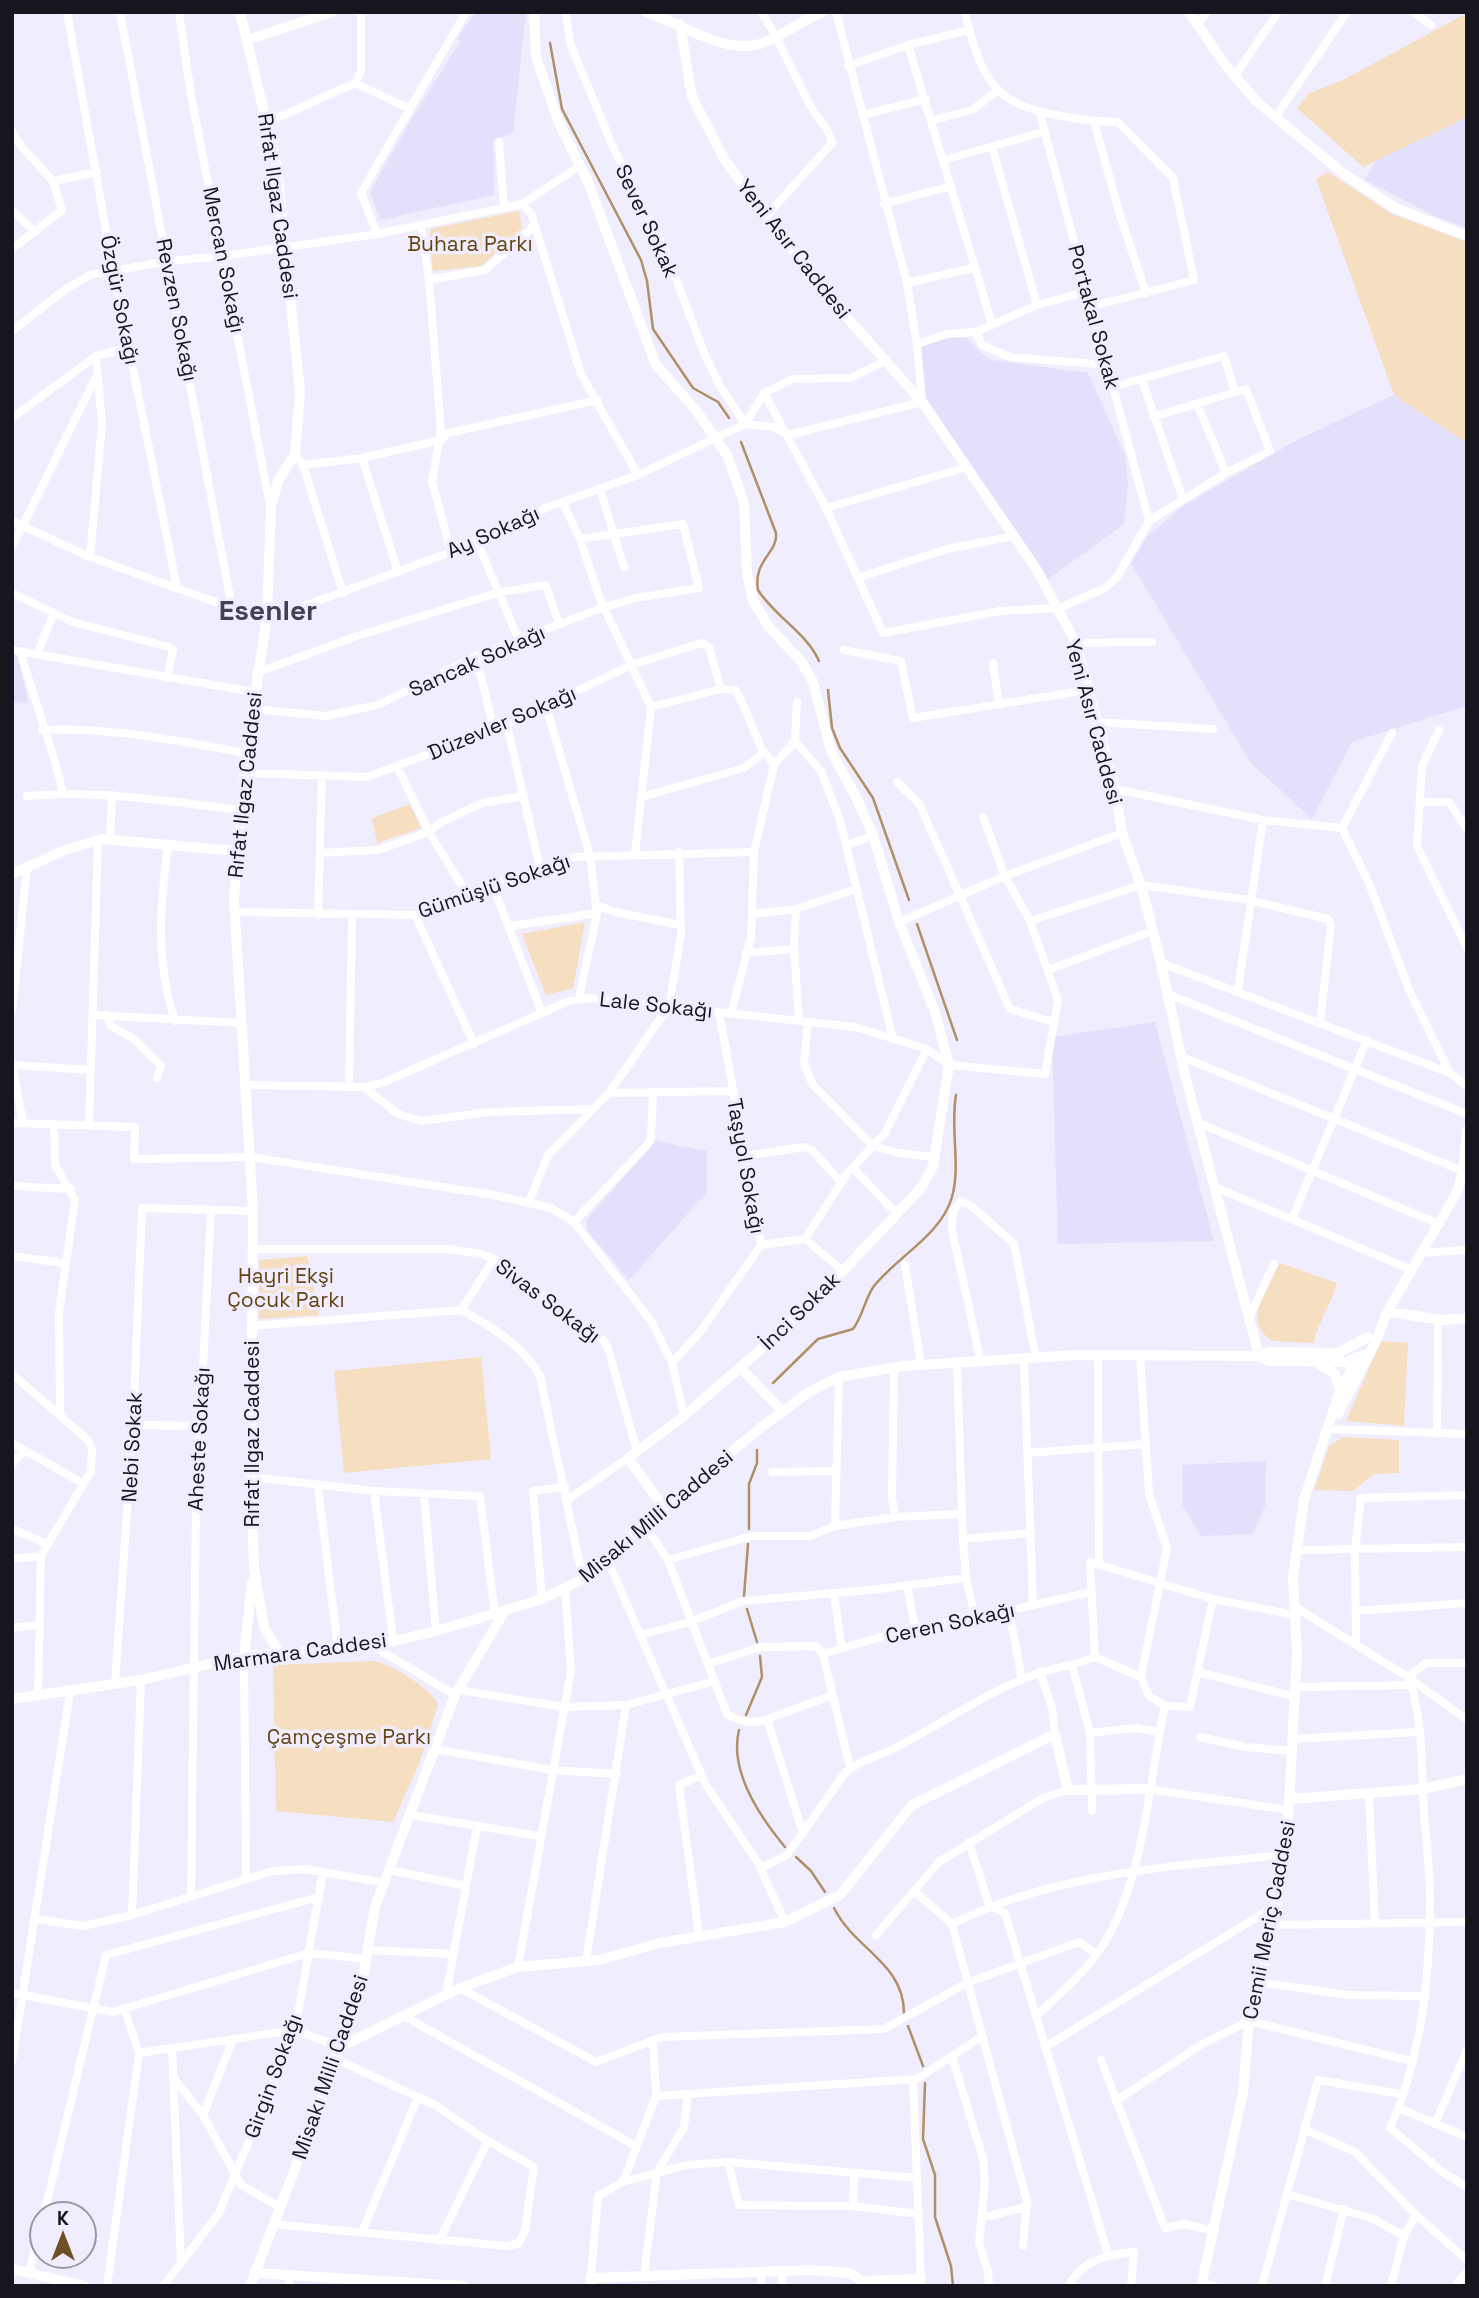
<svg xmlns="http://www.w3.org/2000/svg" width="1479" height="2298" font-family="'Space Grotesk',sans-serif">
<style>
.built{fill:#e4dffb}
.green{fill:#f6dec0}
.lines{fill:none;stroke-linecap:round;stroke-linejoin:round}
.stream{stroke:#b09067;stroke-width:2.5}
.street{stroke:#fff;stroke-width:8}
.secondary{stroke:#fff;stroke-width:10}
.labels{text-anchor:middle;stroke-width:7;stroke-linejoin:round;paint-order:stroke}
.street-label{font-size:21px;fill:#17151e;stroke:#f0edfe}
.park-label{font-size:21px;fill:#664412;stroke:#f0edfe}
.district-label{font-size:28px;font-weight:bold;fill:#444056;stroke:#f0edfe}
</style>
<rect width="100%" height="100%" fill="#f0edfe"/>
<path class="built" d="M476 12H526L513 132 493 140 494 195 380 220 370 192 414 115 460 42 457 39Z
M1467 117V228L1435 216 1365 180 1378 158Z
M956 335 968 339 983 355 992 360 1088 373 1125 455 1128 482 1124 524 1047 580 926 397 920 345Z
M1394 395 1467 443V708L1462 707 1352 742 1312 819 1251 763 1131 563 1147 537 1183 506 1299 439Z
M12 654 18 655 28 703 12 702Z
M1155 1022 1214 1241 1058 1244 1052 1037Z
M656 1141 707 1151V1192L629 1280 588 1231 586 1220Z
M1266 1461 1265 1506 1253 1534 1201 1536 1183 1506 1182 1465Z"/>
<path class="green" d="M1467 13V117L1363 167 1297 108 1308 94 1343 80Z
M1328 172 1392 214 1467 242V443L1394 395 1316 179Z
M519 211 522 228 481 266 434 271 432 268 430 229Z
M410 804 421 828 377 843 372 818Z
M585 922 573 988 546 995 522 934Z
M307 1256 319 1315 259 1319V1260Z
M1280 1263 1337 1283C1331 1305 1318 1321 1314 1343L1273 1341C1240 1323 1268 1286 1280 1263Z
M1381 1341 1408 1343 1404 1426 1346 1421Z
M481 1357 491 1459 344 1473 334 1371Z
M1343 1437 1399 1440V1473L1374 1474 1353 1491 1314 1490 1329 1446Z
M375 1661C391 1664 434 1690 438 1705L419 1764 393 1822 276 1811 273 1665Z"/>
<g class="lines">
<path class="stream" d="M550 43 562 109 641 260 647 281 653 329 693 388 718 402 729 418
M741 442 776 533C778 553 753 560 758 590 775 617 806 632 819 661
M828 690 832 728 840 748 873 798 909 900
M917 924 957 1040
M773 1383 818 1339 853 1329C863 1316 865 1298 874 1286 898 1256 941 1235 952 1197 961 1165 950 1129 956 1095
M749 1529V1484L757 1463V1450
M744 1596 748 1544
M747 1609 757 1642
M746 1715 762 1677 760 1656
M739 1730C729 1771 760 1817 785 1847
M796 1857 811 1871 825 1892
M834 1908C855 1950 904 1963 904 2013
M908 2026 923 2066
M925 2083 923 2139 935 2175V2217L951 2266 953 2286"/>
<path class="street" d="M67 12 113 269 177 588
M120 12 232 608
M179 12 191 95 270 505
M566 12 570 43 613 147 664 248 705 355 720 386 745 424
M761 12C781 42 793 74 810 105 817 119 829 127 832 143L767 215
M965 12C985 101 1007 109 1094 121L1119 212 1146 293
M1414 12 1431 25
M1197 25 1207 12
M908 45 992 324
M848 66 908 45 969 30
M1234 77 1278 12
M355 83 410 109
M1040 114 1149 521
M862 115 926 99
M1275 118 1347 12
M933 120 972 110 998 90
M268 122 355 83 361 71V12
M12 131 21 146 53 181 62 210 12 249
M499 142 504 207
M992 147 1037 305
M944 160 1043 132
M53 181 97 172
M522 204 531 213 581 374 638 475
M884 204 951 186
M12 210 35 232
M421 225 429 280 441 431 432 481 451 552
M377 234 361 193 466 12
M429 280 485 270 535 225
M907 283 973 268
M1093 306 1194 280 1173 178 1118 122 1094 121
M12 331 67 288 90 275 169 261 223 256 377 234 522 204 581 165
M976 332 982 345 1010 357 1107 365
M917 344 947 334 976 332 1037 305 1089 291
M1142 380 1183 499
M764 393 826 508 883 633 1000 611 1060 608 1105 588 1117 577 1149 521 1226 473 1270 451 1246 389 1235 392 1224 356 1112 387
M1197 404 1226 473
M1153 417 1235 392
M12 418 96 356 128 348
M745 424 774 427 788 435 922 402 917 344 907 283 836 12
M745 424 764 393 793 379 851 378 887 360
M295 454 303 465 343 593
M362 458 398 572
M303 465 362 458 441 440 448 433 598 400
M600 489 624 567
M563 503 580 539 600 599 651 707 635 854
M826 508 967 467
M12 521 90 557 266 620 451 552 548 507 638 475 745 424
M477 541 519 640
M12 547 96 377
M90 557 102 424 96 356
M857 578 947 549 1014 536
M12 593 73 622 169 647 173 650 167 678
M1076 643 1152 642
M12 650 254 692
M844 650 901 661 913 718 1088 690
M20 651C34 699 52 745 63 793
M37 654 54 613
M476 656 494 729
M993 663 999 704
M256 673 357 636 500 592 546 585 559 624
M546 706 590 856 597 913 579 998
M651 707 721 689 735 690C751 714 754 744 774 765
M252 709 325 716 378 705 476 656 604 607 636 598 699 588 683 524 580 539
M1096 722 1213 729
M507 725 540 868
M42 730C112 727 178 741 246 753
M1439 730 1422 766 1417 846 1467 948
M1392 733 1342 828 1369 883 1410 992 1450 1073
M795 741 821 771 840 820 893 1039
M397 766 429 832 467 894
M244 773 367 777 507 725 631 665 702 643 709 647 721 689
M897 782 919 803 1010 1009 1053 1022
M1115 789 1263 820 1342 828
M27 796C98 790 169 801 240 810
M641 797 744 768 763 753
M1420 802H1449L1467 829
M983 817 1005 876 1030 921
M110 839 112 795
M168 845C160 906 155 961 175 1021
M846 846 873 835
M320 853 378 850 429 832 440 823 482 803 524 796
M492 884 542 1013
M596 905 615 912 681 925
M234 912 415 915 510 877 575 857 754 852
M752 914 796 909
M318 915 322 776
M415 915 474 1044
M899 922 1005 876 1122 833
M511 926 597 913
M746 953 795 949
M1161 963 1450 1073 1467 1086
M1048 970 1152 931
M1238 990 1263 820
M1170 995 1467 1114
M12 1011 27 868
M731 1014 751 937 754 852 774 765 795 741 797 702
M94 1015 242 1023
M106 1015 111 1026 134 1039 161 1066 157 1078
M799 1021 794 946 796 909 856 889
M808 1022 804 1064 813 1085 873 1146 899 1153 935 1157
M1182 1057 1463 1171
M12 1064 23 1123
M12 1065 91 1070
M247 1085 364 1087 382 1083 569 1001 590 998 855 1027 927 1049 949 1065 1045 1074 1058 1000 1030 921 1141 885 1249 900 1328 919 1331 926 1320 1022
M349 1087 352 915
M364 1087 398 1114 421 1121 489 1112 592 1109
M609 1093 733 1091
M1197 1122 1439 1224
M12 1123 135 1127 134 1159 251 1157 494 1195 551 1208 574 1222 652 1322 672 1363
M54 1124 55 1165 75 1200 59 1313 60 1416
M89 1125 98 840
M745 1156 804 1147 812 1150 841 1182
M853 1168 897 1214
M12 1186 71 1189
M1215 1187 1412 1270
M529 1202 548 1155 609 1093 669 1006 681 935 679 852
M1292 1219 1367 1040
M574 1222 648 1144 651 1137 653 1092
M805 1239 846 1175 885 1133 927 1049
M761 1245 805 1239 843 1271
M254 1249H447L481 1254 494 1259 603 1340 608 1348 637 1451
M1422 1253 1467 1250
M12 1256 64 1263
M905 1265 921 1365
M461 1310C488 1324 526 1348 540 1376L583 1580
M1249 1318 1274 1264
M252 1326 461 1310 494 1259
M1098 1356 1099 1565
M981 1363 952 1230 953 1211 961 1201 974 1208 1014 1244 1036 1358
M957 1365 963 1539
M894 1367 892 1498 895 1517
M12 1374 88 1440 92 1448 91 1471 41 1556 38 1695
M684 1416 672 1363 701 1331 761 1245 719 1012
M133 1425 199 1426
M1329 1429 1467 1434
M1437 1434 1438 1319
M12 1443 84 1484
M1027 1453 1146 1444
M12 1465 24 1450
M772 1472 836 1471
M251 1477 374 1491 480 1496 495 1615
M318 1486 338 1649
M374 1491 393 1640
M424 1495 436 1631
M567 1500 628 1458
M644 1524 668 1560 727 1714C741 1722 751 1725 767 1719
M835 1526 839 1377
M12 1529 47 1544
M1298 1550 1467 1547
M12 1559 41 1556
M607 1559 705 1783 758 1863 785 1922
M668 1560 752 1536H811L835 1526 895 1517 961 1514
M907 1585 915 1627
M834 1594 842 1648
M542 1599 533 1491 565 1487
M1033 1605 1091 1592
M1295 1607 1408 1677 1467 1720
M1009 1611 1022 1679
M1356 1611 1467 1603
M976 1620 966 1578 963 1539 1031 1533
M12 1628 39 1625
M640 1635 690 1622 743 1601 871 1590 966 1578
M1356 1644 1355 1551 1361 1498 1467 1495
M373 1646 455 1695
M244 1656 246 1879
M1095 1657 1141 1677
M1467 1663H1426L1408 1677C1421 1708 1422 1758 1423 1792 1424 1828 1430 1863 1430 1899 1430 1976 1422 2057 1390 2128L1444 2173 1467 2187
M708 1664 761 1647 816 1646 823 1654
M1072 1665 1095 1657 1090 1562 1213 1599 1295 1615
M1040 1671 1052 1708 1055 1735
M1198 1672 1296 1697
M115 1684 133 1425 142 1208 253 1211
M1296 1687 1412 1685
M459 1690 564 1707 626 1705 715 1681
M1165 1706 1190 1707 1213 1599
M1090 1733 1136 1728 1159 1732
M1200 1737 1245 1747 1293 1751
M1293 1739 1418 1732
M435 1749 552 1770 617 1774
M850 1768 823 1654 915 1627 976 1620 1033 1605 1024 1359
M1148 1789 1289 1810
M1369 1795 1375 1924
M411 1815 539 1836
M803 1833 767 1719 833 1695
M969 1842 989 1905 1005 1913 1108 2254
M761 1868 787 1855 845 1773C860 1759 876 1758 893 1749 952 1719 1006 1676 1072 1665L1090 1733 1092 1811
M390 1870 466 1886
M914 1891 952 1924 1027 2201 1023 2246
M191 1896 196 1504 211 1210
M132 1915 141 1680
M36 1919 83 1926 132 1915 273 1871 306 1869 385 1883
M952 1924C1054 1873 1173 1866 1285 1855
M1272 1925 1467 1922
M699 1935 679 1785 702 1775
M876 1935 939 1862 1043 1798 1068 1790
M367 1950 453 1954
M586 1961 626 1705
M518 1967 571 1671 565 1590
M1258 1982 1347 1995 1426 1996
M460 1988 596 2062 662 2037 884 2029 967 1983 1079 1942 1096 1954
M12 1993 113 2012 309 1953 366 1959
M446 1995 477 1827
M404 2016 636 2146
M1036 2016C1060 1994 1088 1970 1105 1942 1146 1872 1148 1783 1165 1706L1149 1696 1141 1677 1167 1548 1149 1494 1140 1356
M233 2039 203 2115 241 2185 280 2207
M1045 2047 1275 1906
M139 2053 295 2030 340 2047
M952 2056 983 2159 985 2182 979 2243 988 2271 989 2286
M1101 2060 1165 2228 1184 2224 1215 2231
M12 2062 70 1692
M173 2077 203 2115
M913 2079 921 2279
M656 2096 917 2079 981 2037
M1116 2101 1202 2044 1249 2021 1411 2061
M1399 2108 1467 2137
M1435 2124 1467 2050
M1304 2129 1355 2152 1416 2215 1467 2260
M728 2162 739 2205 853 2206 919 2214
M623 2182 686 2165 728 2162 917 2178
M1287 2194 1374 2219 1404 2236
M853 2206 854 2173
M44 2214 106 1955 319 1897
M981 2218 1026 2207
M273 2224 506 2246 518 2244 525 2231 534 2167 483 2138 435 2105 336 2059
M362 2232 418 2097
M439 2241 488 2141
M181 2263 219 2213 295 2030 323 1872
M782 2270V2286
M29 2272 42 2221
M288 2274 289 2286
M644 2275 657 2172 684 2127 688 2094
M1202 2283 1214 2286
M107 2286 139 2053 124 2008
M163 2286 181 2263 172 2048
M590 2286 598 2196 623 2182 656 2096 653 2041
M761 2286V2271
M1069 2286C1081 2260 1107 2255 1134 2252L1131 2286
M1262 2286 1318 2080 1401 2094
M1325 2286 1344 2209
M1391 2286 1404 2236 1416 2215
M1455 2286 1467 2271"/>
<path class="secondary" d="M240 12 277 167 300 392 295 454 278 481 271 507 267 616 244 773 234 900 253 1211 251 1477 254 1569 264 1627 279 1653
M534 12 536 57 559 123 588 182 656 365 695 409 727 455 744 503 747 573 753 600 768 626 801 661 813 682 831 751 857 799 873 835 899 922 935 1012 949 1065 933 1166 921 1188 843 1271 759 1351 684 1416 628 1458 664 1508
M646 12C680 23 723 54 760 44 782 37 801 20 823 12
M1189 12 1224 63 1256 101 1344 174 1395 208 1467 236
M680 24 692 97 726 162 828 296 922 402 1037 570 1076 643 1115 789 1122 833 1141 885 1161 963 1186 1079 1259 1356
M247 40 332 12
M12 874 65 850 102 839 236 851
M1387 1312 1444 1320 1467 1318
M1259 1356 1269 1361 1347 1362 1369 1353
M740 1367 782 1411
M1342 1391 1356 1357
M1338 1414 1376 1341 1387 1312 1457 1192 1463 1171 1467 1130
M244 1656 252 1583
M12 1699 141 1680 244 1656 373 1646 436 1631 542 1599 589 1576 644 1524 759 1429 809 1392 839 1377 903 1366 1077 1355 1259 1356 1269 1352 1338 1353 1368 1337
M1290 1799 1423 1789 1467 1779
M340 2047 460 1988 518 1967 599 1960 660 1943 785 1922 840 1895 912 1805 1049 1737 1055 1735 1068 1790 1148 1789
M12 2269 85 2286
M254 2273 464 2286
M590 2278 811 2270 850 2273 862 2281 921 2279
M250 2286 323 2096 363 1977 375 1907 455 1695 504 1612
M1201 2286 1243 2093 1249 2021 1266 1960 1287 1841 1297 1654 1293 1577 1304 1500 1340 1390 1335 1374 1316 1362"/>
</g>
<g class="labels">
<g class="street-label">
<text transform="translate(278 206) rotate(82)" y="7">Rıfat Ilgaz Caddesi</text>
<text transform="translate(647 221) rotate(65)" y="7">Sever Sokak</text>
<text transform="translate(794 249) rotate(52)" y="7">Yeni Asır Caddesi</text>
<text transform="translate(224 260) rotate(79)" y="7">Mercan Sokağı</text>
<text transform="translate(120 300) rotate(79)" y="7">Özgür Sokağı</text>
<text transform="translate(177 310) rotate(79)" y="7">Revzen Sokağı</text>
<text transform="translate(1094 317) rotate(75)" y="7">Portakal Sokak</text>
<text transform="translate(493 532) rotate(-24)" y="7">Ay Sokağı</text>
<text transform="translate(477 661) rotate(-24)" y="7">Sancak Sokağı</text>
<text transform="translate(1094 722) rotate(75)" y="7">Yeni Asır Caddesi</text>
<text transform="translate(502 723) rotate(-23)" y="7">Düzevler Sokağı</text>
<text transform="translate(245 785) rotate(-84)" y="7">Rıfat Ilgaz Caddesi</text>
<text transform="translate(494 886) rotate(-19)" y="7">Gümüşlü Sokağı</text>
<text transform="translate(656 1005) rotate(6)" y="7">Lale Sokağı</text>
<text transform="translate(746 1166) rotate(80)" y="7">Taşyol Sokağı</text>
<text transform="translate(548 1301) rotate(37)" y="7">Sivas Sokağı</text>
<text transform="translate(800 1311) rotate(-44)" y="7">İnci Sokak</text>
<text transform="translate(252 1434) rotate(-90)" y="7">Rıfat Ilgaz Caddesi</text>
<text transform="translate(199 1439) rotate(-87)" y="7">Aheste Sokağı</text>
<text transform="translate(132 1447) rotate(-87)" y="7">Nebi Sokak</text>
<text transform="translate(656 1516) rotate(-40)" y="7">Misakı Milli Caddesi</text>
<text transform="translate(950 1623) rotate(-12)" y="7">Ceren Sokağı</text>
<text transform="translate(300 1652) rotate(-8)" y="7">Marmara Caddesi</text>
<text transform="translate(1269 1920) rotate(-79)" y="7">Cemii Meriç Caddesi</text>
<text transform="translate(330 2067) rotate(-71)" y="7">Misakı Milli Caddesi</text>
<text transform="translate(273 2076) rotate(-70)" y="7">Girgin Sokağı</text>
</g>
<g class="park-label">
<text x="470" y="251">Buhara Parkı</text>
<text x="286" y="1283">Hayri Ekşi<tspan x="286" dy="24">Çocuk Parkı</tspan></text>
<text x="349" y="1744">Çamçeşme Parkı</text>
</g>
<g class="district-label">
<text x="268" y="620">Esenler</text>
</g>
</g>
<rect width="1479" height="2298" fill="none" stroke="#17151e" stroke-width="28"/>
<g transform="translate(63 2235)"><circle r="33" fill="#f0edfe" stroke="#9997a4" stroke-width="2"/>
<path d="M0-5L12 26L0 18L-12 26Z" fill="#705126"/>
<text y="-10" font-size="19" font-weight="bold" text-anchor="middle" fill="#17151e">K</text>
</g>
</svg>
